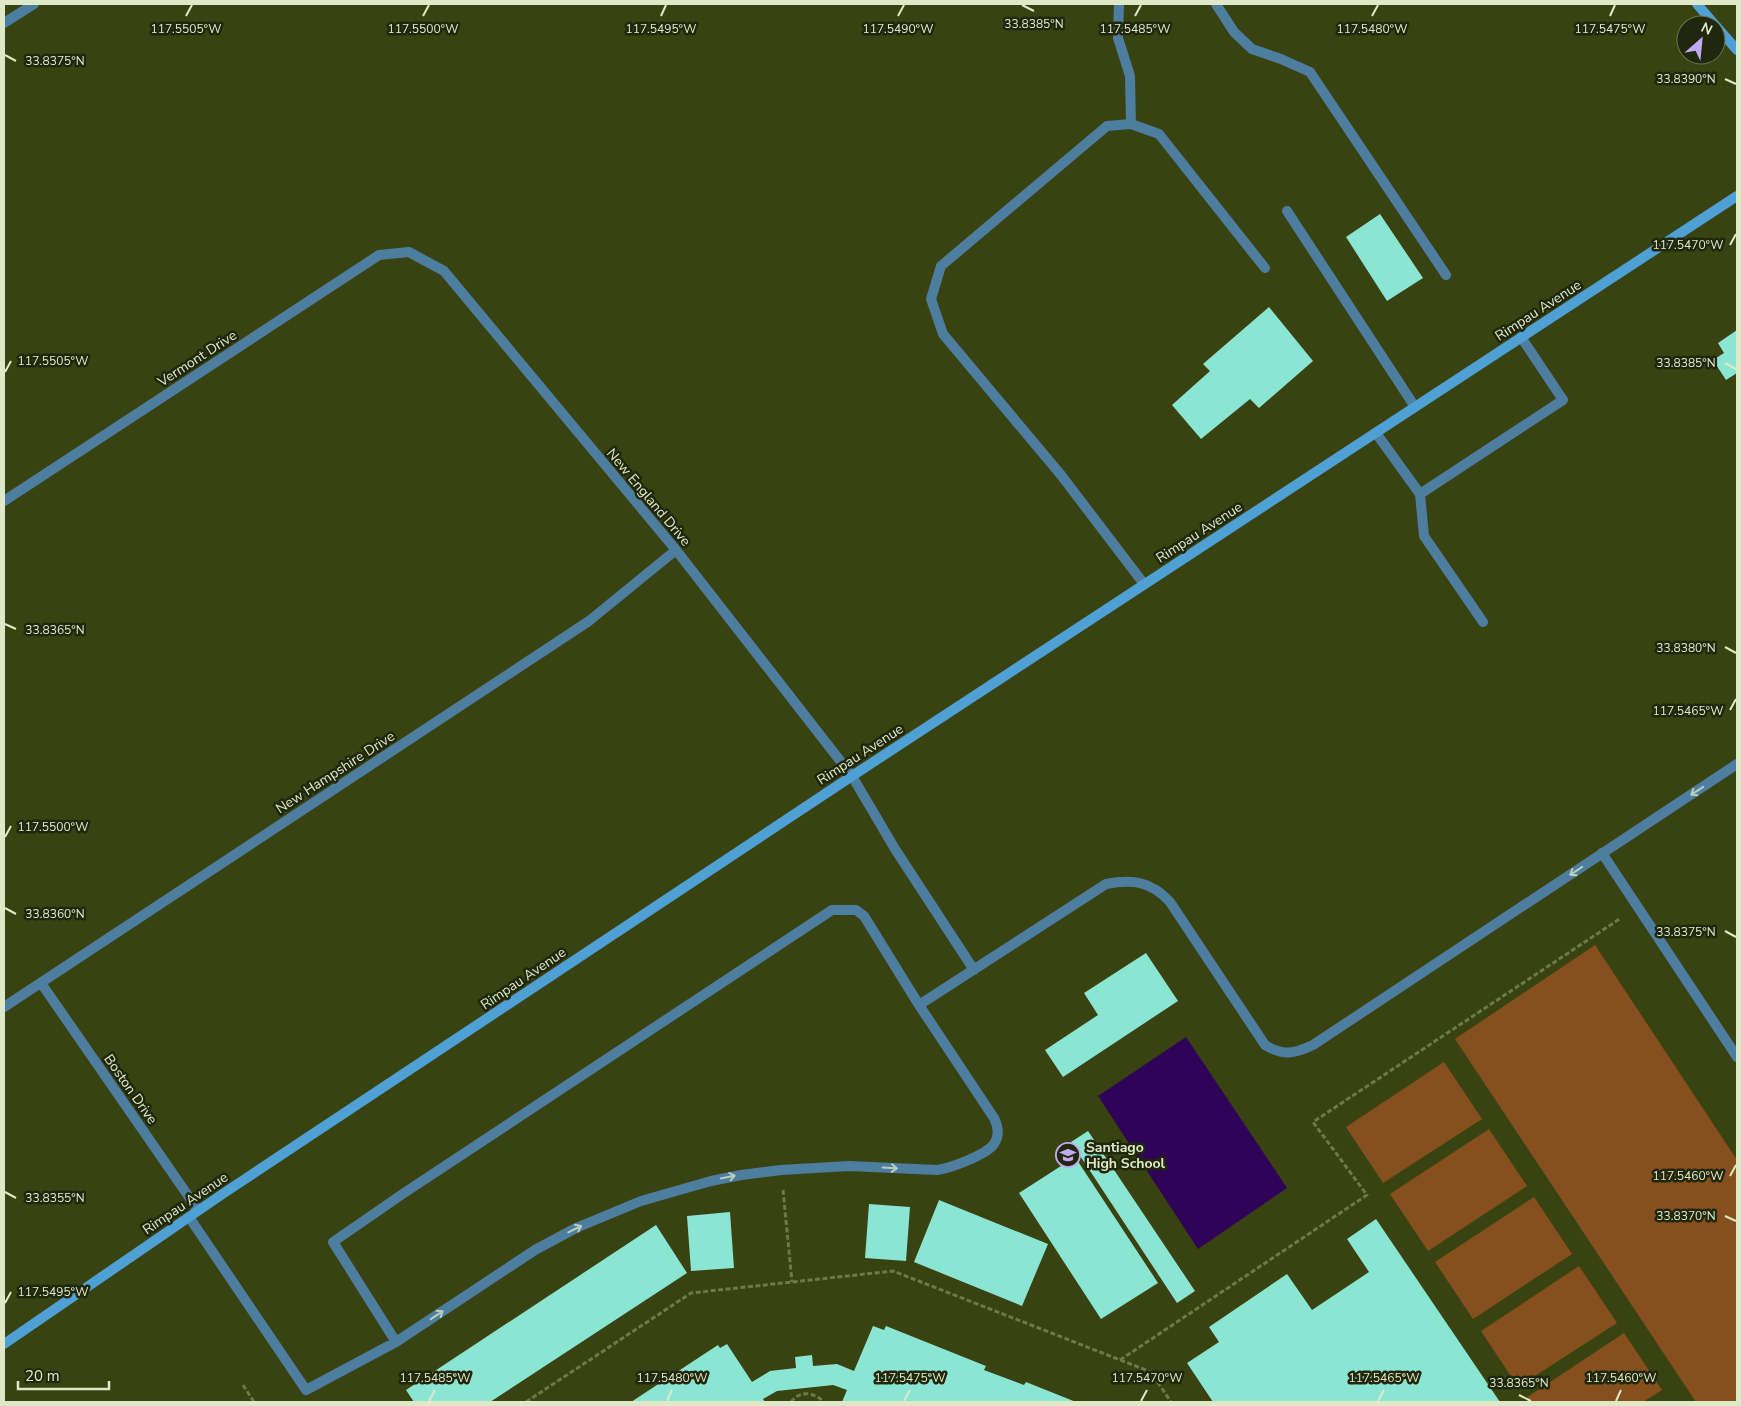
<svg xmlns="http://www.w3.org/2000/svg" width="1741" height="1406" font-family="'Nunito Sans',sans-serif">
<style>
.green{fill:#85501e}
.water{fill:#2f0357}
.building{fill:#8be5d3}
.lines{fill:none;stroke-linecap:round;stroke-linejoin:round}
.path{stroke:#6e784b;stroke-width:3;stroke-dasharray:5 2.5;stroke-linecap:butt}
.lane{stroke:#4d7d9f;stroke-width:10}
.street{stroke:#4d7d9f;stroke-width:10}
.secondary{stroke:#4ea0d5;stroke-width:10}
.oneway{stroke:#bacebe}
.ticks{fill:none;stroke:#dfe9c8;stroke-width:2}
.labels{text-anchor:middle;stroke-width:5;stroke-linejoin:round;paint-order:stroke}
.street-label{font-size:14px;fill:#dfe9c8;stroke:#21270c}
.poi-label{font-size:14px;font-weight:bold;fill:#dfe9c8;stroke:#21270c;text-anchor:start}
.ticks-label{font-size:12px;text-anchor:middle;fill:#dfe9c8;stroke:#21270c;stroke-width:5;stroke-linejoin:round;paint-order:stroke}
</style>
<rect width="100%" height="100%" fill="#394311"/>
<path class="green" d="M1595 945 1737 1160V1402H1696L1455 1039Z
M1444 1062 1482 1119 1383 1183 1346 1127Z
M1489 1129 1527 1186 1428 1251 1390 1194Z
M1534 1197 1572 1254 1473 1319 1435 1262Z
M1579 1266 1617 1323 1518 1387 1481 1331Z
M1624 1333 1662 1390 1643 1402H1529L1526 1398Z"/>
<path class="water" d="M1186 1037 1287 1188 1198 1249 1098 1096Z"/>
<path class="building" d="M1380 214 1423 278 1387 301 1346 237Z
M1269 307 1313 361 1259 408 1250 399 1201 439 1172 405 1210 371 1203 364Z
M1737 330V373L1726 380 1713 360 1724 353 1718 343Z
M1146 953 1178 1001 1063 1077 1045 1050 1098 1015 1084 993Z
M1088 1131 1195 1291 1177 1303 1071 1142Z
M1075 1157 1158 1283 1101 1319 1019 1193Z
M939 1200 1048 1244 1022 1306 914 1262Z
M869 1204 910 1207 906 1261 865 1258Z
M730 1212 734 1268 691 1271 687 1216Z
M1376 1219 1500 1402H1213L1187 1363 1219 1342 1209 1327 1287 1274 1312 1310 1369 1272 1347 1239Z
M656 1225 687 1273 490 1402H414L406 1390Z
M873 1326 884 1330 886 1326 986 1366 984 1370 1024 1385 1026 1382 1076 1402H842L847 1390 833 1385 777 1391 763 1399 765 1402H631L718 1345 720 1348 727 1344 752 1382 770 1371 796 1368 795 1357 812 1355 813 1366 837 1364 854 1371Z"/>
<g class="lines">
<path class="path" d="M783 1190 792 1282
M1120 1360 1367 1195 1313 1122 1621 918
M243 1385 254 1402
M526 1402 691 1293 893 1271 1151 1372 1171 1402
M791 1402C800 1390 814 1392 824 1402"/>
<path class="lane" d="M1119 4 1118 38 1130 76 1131 124
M1216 4 1234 32 1252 49 1281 59 1310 72 1446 275
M1287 211 1415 407
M1376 433 1420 494 1563 400 1521 337
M1420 494 1424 536 1483 622
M1144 584 1061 475 943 334 931 299 941 266 1107 126 1131 124 1159 134 1265 268
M852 776 895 849 974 970
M1602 853 1737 1057
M919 1005 1106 884C1132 879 1151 881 1170 902L1265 1045C1283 1056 1294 1054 1313 1045L1737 764
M189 1217 306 1390 396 1342 333 1242 404 1193 832 910H856L864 916 919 1005 994 1118C998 1126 1000 1135 994 1144 986 1155 951 1168 937 1170L849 1166 781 1170 741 1175 711 1181 641 1201 576 1228 535 1250 396 1342"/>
<path class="street" d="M4 23 34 4
M4 501 379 255 409 252 444 271 676 550 852 776
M41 983 198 1210
M4 1007 589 621 676 550"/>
<path class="secondary" d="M1697 4 1715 25
M1716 26 1737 50
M4 1344 224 1193 852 776 1737 196"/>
</g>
<defs><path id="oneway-shaft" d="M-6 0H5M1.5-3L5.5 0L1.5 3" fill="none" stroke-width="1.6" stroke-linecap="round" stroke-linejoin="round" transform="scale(1.25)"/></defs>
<g class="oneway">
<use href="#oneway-shaft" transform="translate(1697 791) rotate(147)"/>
<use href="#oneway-shaft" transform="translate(1576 871) rotate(146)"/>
<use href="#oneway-shaft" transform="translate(890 1168) rotate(3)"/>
<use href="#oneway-shaft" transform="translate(728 1177) rotate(-11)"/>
<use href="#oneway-shaft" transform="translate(575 1229) rotate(-26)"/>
<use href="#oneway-shaft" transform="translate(437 1315) rotate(-33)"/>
</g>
<path class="ticks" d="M1022 5 1034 11M186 16 192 5M423 16 429 5M661 16 666 5M898 16 904 5M1135 16 1141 5M1372 16 1378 5M1610 16 1615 5M5 55 16 61M1725 79 1736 84M1730 245 1736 234M1725 363 1736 369M5 372 11 361M5 624 16 629M1725 647 1736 653M1730 710 1736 699M5 837 11 826M5 908 16 914M1725 931 1736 937M1730 1176 1736 1165M5 1192 16 1198M1725 1216 1736 1221M5 1303 11 1292M1519 1395 1531 1401M429 1401 435 1390M667 1401 672 1390M904 1401 910 1390M1141 1401 1147 1390M1378 1401 1384 1390M1616 1401 1621 1390"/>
<defs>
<symbol id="school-ring" viewBox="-11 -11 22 22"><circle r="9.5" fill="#21270c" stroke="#c2a8f2" stroke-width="1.5"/><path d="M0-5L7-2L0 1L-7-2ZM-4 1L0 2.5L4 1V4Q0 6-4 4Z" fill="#c2a8f2"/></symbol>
</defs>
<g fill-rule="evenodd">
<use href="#school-ring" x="1054" y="1141" width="28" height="28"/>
</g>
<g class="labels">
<g class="street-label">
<text transform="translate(1538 310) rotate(-33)" y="5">Rimpau Avenue</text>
<text transform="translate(197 358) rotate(-33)" y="5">Vermont Drive</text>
<text transform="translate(649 497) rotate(50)" y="5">New England Drive</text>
<text transform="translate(1199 532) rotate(-33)" y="5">Rimpau Avenue</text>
<text transform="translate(860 754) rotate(-33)" y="5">Rimpau Avenue</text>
<text transform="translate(335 772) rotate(-33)" y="5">New Hampshire Drive</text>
<text transform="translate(523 978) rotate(-34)" y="5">Rimpau Avenue</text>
<text transform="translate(131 1089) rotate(55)" y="5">Boston Drive</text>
<text transform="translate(185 1203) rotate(-34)" y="5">Rimpau Avenue</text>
</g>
<g class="poi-label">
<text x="1086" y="1152">Santiago<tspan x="1086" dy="16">High School</tspan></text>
</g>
</g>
<g class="ticks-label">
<text x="1034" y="28">33.8385°N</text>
<text x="186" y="33">117.5505°W</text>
<text x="423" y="33">117.5500°W</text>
<text x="661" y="33">117.5495°W</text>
<text x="898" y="33">117.5490°W</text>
<text x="1135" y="33">117.5485°W</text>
<text x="1372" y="33">117.5480°W</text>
<text x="1610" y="33">117.5475°W</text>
<text x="55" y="65">33.8375°N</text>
<text x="1686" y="83">33.8390°N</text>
<text x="1688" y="249">117.5470°W</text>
<text x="53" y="365">117.5505°W</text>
<text x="1686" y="367">33.8385°N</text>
<text x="55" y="634">33.8365°N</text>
<text x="1686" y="652">33.8380°N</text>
<text x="1688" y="715">117.5465°W</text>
<text x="53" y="831">117.5500°W</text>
<text x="55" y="918">33.8360°N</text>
<text x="1686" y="936">33.8375°N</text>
<text x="1688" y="1180">117.5460°W</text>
<text x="55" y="1202">33.8355°N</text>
<text x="1686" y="1220">33.8370°N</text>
<text x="53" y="1296">117.5495°W</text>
<text x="435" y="1382">117.5485°W</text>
<text x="672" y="1382">117.5480°W</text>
<text x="910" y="1382">117.5475°W</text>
<text x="1147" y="1382">117.5470°W</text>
<text x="1384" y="1382">117.5465°W</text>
<text x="1621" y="1382">117.5460°W</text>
<text x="1519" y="1387">33.8365°N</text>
</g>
<rect width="1741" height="1406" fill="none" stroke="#dfe9c8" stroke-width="10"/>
<g transform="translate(1701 40) rotate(27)"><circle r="24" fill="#21270c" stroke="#6d7557"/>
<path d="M0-4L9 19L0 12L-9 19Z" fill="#c2a8f2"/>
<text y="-8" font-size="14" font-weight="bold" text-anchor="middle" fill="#dfe9c8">N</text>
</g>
<path d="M18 1381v8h91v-8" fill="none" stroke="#dfe9c8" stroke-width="2.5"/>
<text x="25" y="1381" font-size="15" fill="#dfe9c8" stroke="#21270c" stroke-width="4" paint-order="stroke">20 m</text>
</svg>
